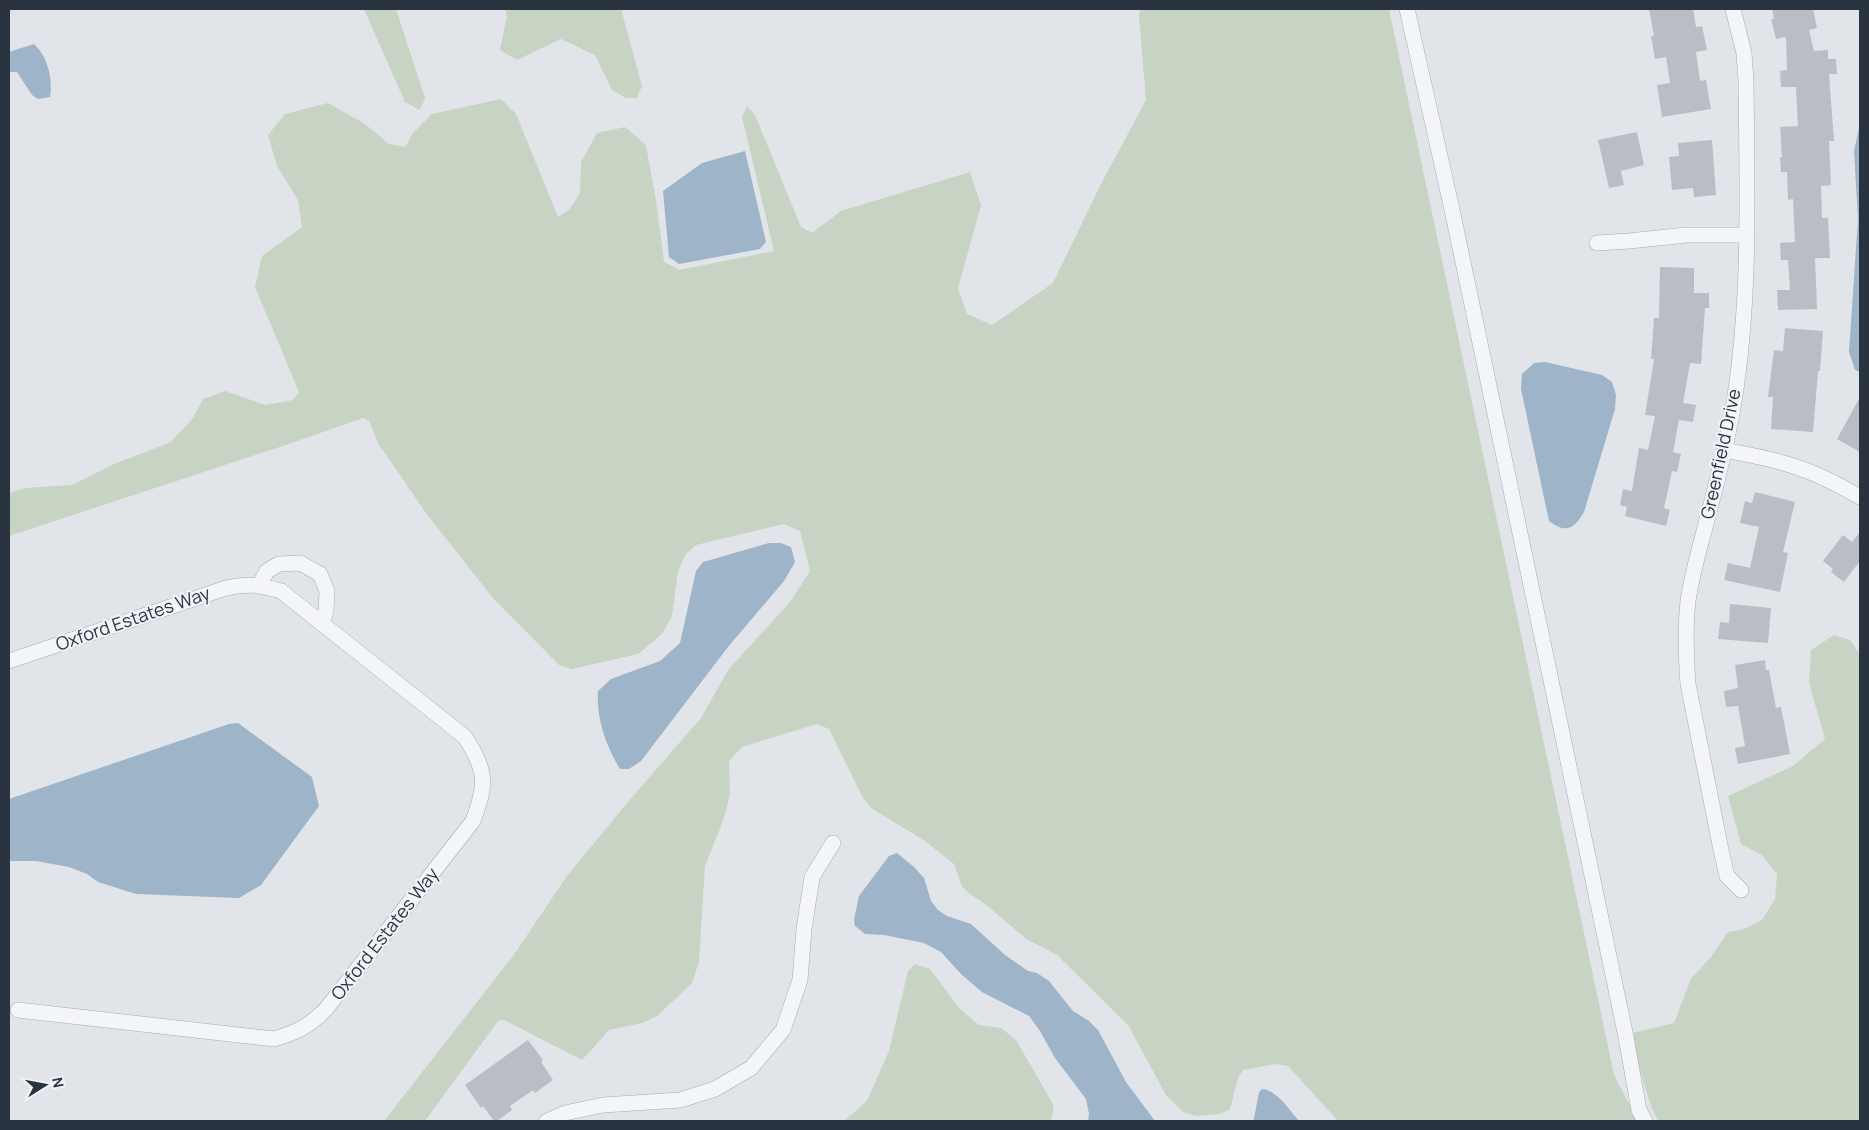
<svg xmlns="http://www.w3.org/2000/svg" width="1869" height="1130" font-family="Manrope,sans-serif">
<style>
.green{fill:#c7d3c3}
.water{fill:#9eb4c8}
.building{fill:#b9bec6}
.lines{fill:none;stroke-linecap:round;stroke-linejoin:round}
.minor-casing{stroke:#a6acb3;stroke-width:16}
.minor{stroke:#f4f5f8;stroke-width:15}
.labels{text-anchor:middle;stroke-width:4;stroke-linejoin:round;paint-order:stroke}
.street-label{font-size:18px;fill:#2a3340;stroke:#f1f4f7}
</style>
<rect width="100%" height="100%" fill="#e1e5e9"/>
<path class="green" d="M364 9H396L425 98 420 110 405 102Z
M505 9H621L642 86 637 98H626L612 90 595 55 561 39 517 60 500 50 507 16Z
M1140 9H1389L1614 1075 1638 1121H1338L1288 1066 1275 1064 1243 1070C1235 1080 1234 1097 1230 1109L1220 1114 1196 1116 1183 1112 1166 1095 1128 1025 1057 955 1025 938 985 904 966 891 962 886 954 864 925 841 871 808 863 798 829 729 817 724 742 747 729 761 730 794 724 818 705 866 699 962 692 983 657 1016 642 1023 609 1030 582 1060 504 1020 498 1021 425 1121H384L513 956 567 876 627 803 701 718 728 670 790 602 810 571 800 531 784 524 696 545 685 555 678 571 672 616 662 634 638 654 572 669 559 665 492 597 426 513 378 443 369 421 363 418 283 446 9 536V493L25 488 72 485 112 465 171 442 193 418 203 399 225 391 265 405 293 400 299 392 255 287 262 256 302 227 298 200 277 166 268 135 285 114 328 103 365 124 389 144 406 147 412 134 432 114 501 99 516 114 558 217 569 210 580 193 581 162 597 133 625 127 646 145 656 201 664 262 679 270 774 251 742 117 747 106 755 115 801 227 812 233 841 211 970 172 981 205 958 288 967 314 992 325 1053 283 1101 184 1146 100 1139 16Z
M1834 635 1850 640 1860 655V1121H1658L1651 1106 1629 1034 1674 1023 1691 979 1711 957 1728 932 1744 929 1762 920 1775 899 1777 874 1762 855 1741 844 1728 796 1793 766 1825 739 1809 683 1811 650Z
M915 964 930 969 960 1009 979 1025 1001 1028 1016 1040 1054 1106 1051 1121H844L867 1101 889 1051 908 971Z"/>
<path class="water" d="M34 44C48 56 53 80 50 97L38 99 32 95 17 72H9V52Z
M1860 124V372L1855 370 1849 352 1858 219 1854 151Z
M745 151 766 242 760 249 679 264 669 257 663 191 702 163Z
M1545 362 1602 375 1612 382 1616 395 1615 409 1584 512C1574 529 1566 534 1549 521L1521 389 1522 374 1534 363Z
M769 543H781L791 547 795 562 784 581 728 647 641 761 629 769H620C606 746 596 718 598 691L611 679 660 661 680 643 696 571 703 562Z
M238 723 312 777 319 806 261 885 239 898 136 894 98 882 87 874 69 867 36 861H9V799L229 724Z
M897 853 914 867 924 878 931 901 938 910 947 916 971 924 1005 955 1028 971 1037 973 1049 981 1073 1011 1089 1021 1098 1030 1126 1082 1155 1121H1088L1089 1114 1086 1099 1055 1058 1040 1031 1029 1016 982 992 961 974 941 952 924 943 884 935 865 934 855 926 854 920 859 896 889 856Z
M1262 1089C1277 1090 1290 1111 1299 1121H1251L1254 1119 1259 1092Z"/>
<path class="building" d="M1649 9H1693L1696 27 1702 26 1707 50 1696 52 1700 81 1706 80 1711 109 1662 117 1657 85 1670 83 1666 57 1655 59 1651 36H1654Z
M1772 9H1813L1817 28 1809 30 1814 51 1828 50V59H1836L1837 74H1829L1834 141H1829L1831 185 1821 186 1822 218H1828L1830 258H1815L1817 309 1778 310 1777 290H1790L1788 260H1781L1780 243 1795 242 1793 199 1788 200 1787 172H1781L1780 157H1782L1780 127 1798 126 1796 87H1781L1780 71 1787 70 1786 37 1776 39 1771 19H1774Z
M1637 132 1644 165 1621 171 1624 185 1609 188 1598 140Z
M1712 140 1716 195 1694 197 1693 188 1672 190 1669 157 1679 156 1678 143Z
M1660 267 1694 268V293H1709V308H1705L1701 364 1690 363 1683 403 1696 405 1693 422 1679 420 1673 452 1681 454 1677 472 1672 471 1664 508 1670 510 1666 526 1625 516 1627 507 1620 505 1623 489 1632 491 1639 448 1648 450 1655 416 1645 415 1654 359H1651L1654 318H1659Z
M1785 328 1823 331 1820 371H1818L1813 432 1771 429 1773 397H1768L1774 350 1783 351Z
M1860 397V452L1837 439Z
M1755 492 1795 502 1783 552 1788 553 1780 592 1724 580 1728 563 1750 568 1759 527 1740 523 1745 501 1752 503Z
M1860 532V561L1844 582 1831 572 1833 569 1823 561 1843 535 1852 542Z
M1730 604 1771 608 1768 643 1718 639 1720 622 1729 623Z
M1765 660 1766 670H1769L1776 708 1781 707 1790 754 1738 764 1735 748 1745 746 1738 706 1726 707 1724 691 1738 688 1735 665Z
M528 1040 543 1060 541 1062 553 1080 535 1093 533 1090 510 1106 512 1110 497 1121H494L483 1106 481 1108 465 1085Z"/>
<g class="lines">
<defs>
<path id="minor" d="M1407 9 1451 205 1626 1037 1639 1110 1645 1121
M1733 9 1744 53 1746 81C1747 188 1751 296 1734 402 1728 440 1718 478 1708 516 1701 544 1692 572 1688 601 1685 628 1686 656 1688 684L1721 850 1727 876 1741 890
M1597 243 1629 241 1687 235H1747
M1725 450C1748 455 1771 458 1793 466 1817 473 1839 485 1860 497
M259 585 267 571 279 564 300 563 320 574 327 591 326 611 322 624
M9 661 226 588C248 583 260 585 281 591L465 737C487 772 487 783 473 821L326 1009C309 1026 298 1032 274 1039L18 1010
M547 1121 565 1113 603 1105 680 1100 715 1089 751 1068 783 1030 800 980 804 929 812 877 833 843"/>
</defs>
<use href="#minor" class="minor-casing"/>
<use href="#minor" class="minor"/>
</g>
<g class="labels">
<g class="street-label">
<text transform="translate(1721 454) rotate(-78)" y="6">Greenfield Drive</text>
<text transform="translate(133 619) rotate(-19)" y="6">Oxford Estates Way</text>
<text transform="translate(385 934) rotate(-52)" y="6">Oxford Estates Way</text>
</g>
</g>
<rect width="1869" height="1130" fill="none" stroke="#2a3340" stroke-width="20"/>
<g transform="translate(45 1085) rotate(79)" stroke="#f1f4f7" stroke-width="4" paint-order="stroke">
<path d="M0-4L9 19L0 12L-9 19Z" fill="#2a3340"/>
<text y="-8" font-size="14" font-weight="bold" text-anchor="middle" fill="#2a3340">N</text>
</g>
</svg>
